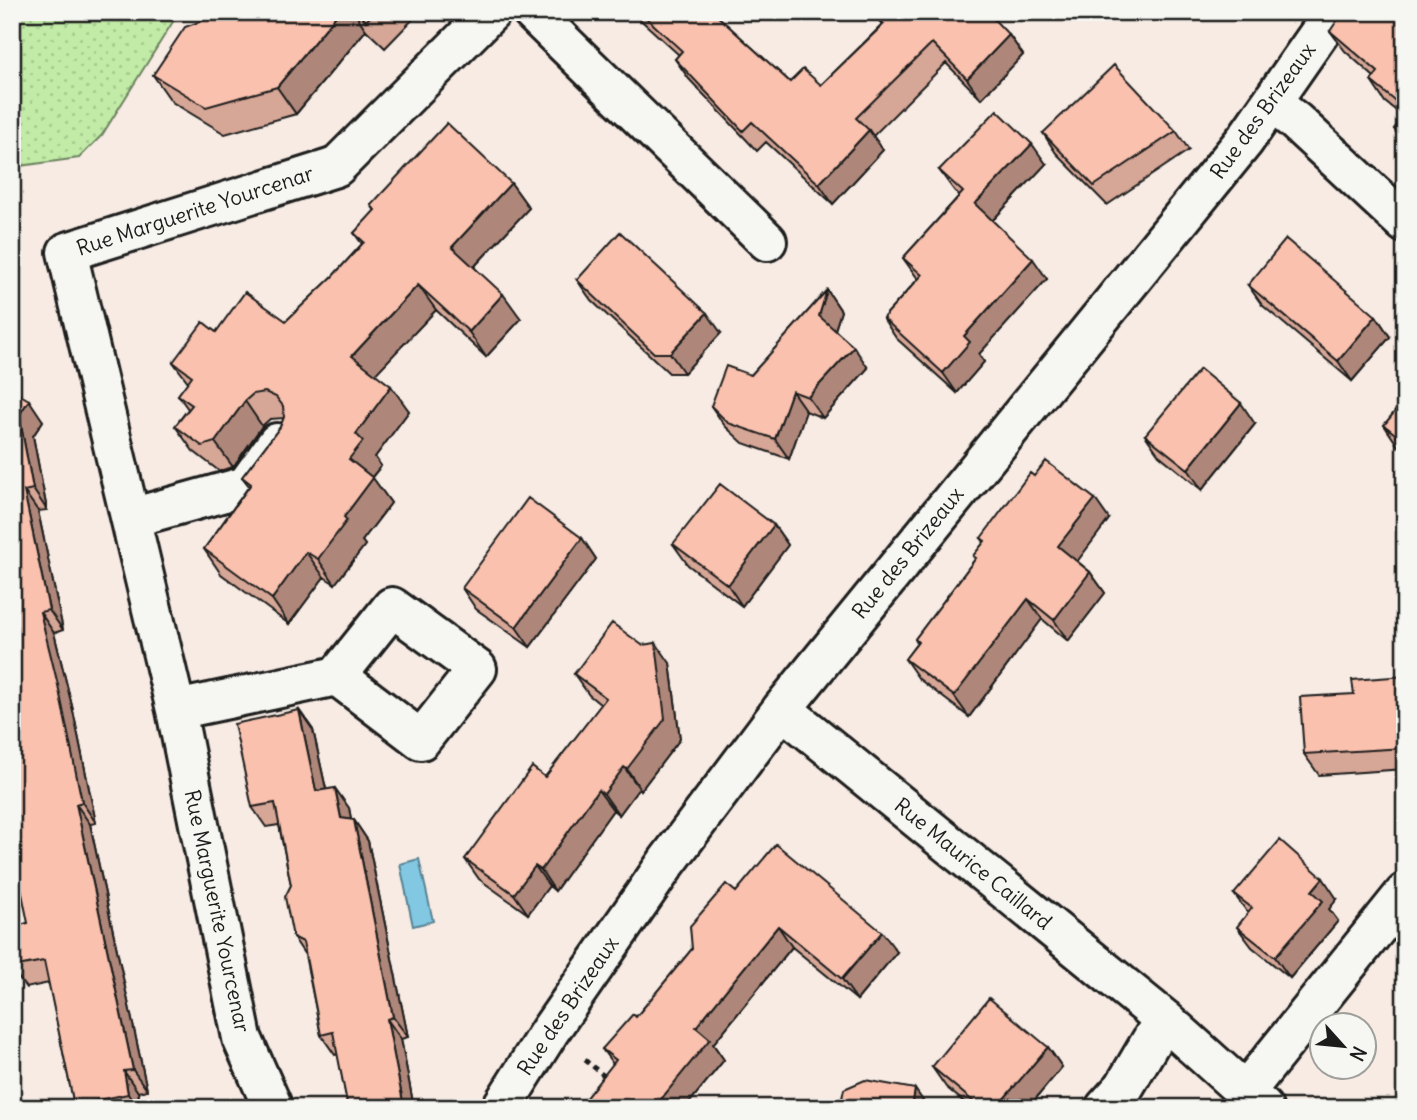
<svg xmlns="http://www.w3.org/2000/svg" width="1417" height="1120" font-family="Delius,sans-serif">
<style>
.grass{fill:url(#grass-dots);stroke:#6e8461;stroke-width:2}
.water{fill:#82c8e3;stroke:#598393;stroke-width:2}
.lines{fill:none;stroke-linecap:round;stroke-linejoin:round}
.minor-casing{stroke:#1c1c1c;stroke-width:44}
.path{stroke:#1c1c1c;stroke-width:4.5;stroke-dasharray:5 5;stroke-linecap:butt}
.minor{stroke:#f6f6f2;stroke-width:38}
.wall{fill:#d6a696;stroke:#1c1c1c;stroke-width:2}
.shaded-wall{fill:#ae877a;stroke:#1c1c1c;stroke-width:2}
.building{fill:#f9c1ae;stroke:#1c1c1c;stroke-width:2}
.labels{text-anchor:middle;stroke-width:5;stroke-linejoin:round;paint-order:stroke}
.street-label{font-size:21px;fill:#1c1c1c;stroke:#f6f6f2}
</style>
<defs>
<pattern id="grass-dots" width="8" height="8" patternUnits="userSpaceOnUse" patternTransform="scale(1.75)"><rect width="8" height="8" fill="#c1eba6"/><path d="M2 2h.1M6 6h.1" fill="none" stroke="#a5c98e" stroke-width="1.8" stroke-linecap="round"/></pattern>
</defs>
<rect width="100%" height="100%" fill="#f7ebe4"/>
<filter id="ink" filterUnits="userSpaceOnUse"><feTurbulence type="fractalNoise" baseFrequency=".0143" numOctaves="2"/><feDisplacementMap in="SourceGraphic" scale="14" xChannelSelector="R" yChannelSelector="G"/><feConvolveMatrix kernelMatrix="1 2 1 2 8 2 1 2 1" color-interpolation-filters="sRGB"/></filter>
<g filter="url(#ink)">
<path class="grass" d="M12 12H179L102 135 79 158 12 167Z"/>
<path class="water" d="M419 859 433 921 413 926 400 864Z"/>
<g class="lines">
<defs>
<path id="minor" d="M532 12 767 241
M1272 103 1295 121 1405 223
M131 518 246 486 277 443
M782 709 1164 1019 1263 1108
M176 710 337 676 421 740 477 669 392 607 337 676
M1245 1092 1405 893
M273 1108 242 1038 176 710 67 252 336 167 491 12
M501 1108 549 1032 667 862 782 709 1245 140 1334 12
M1105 1108 1124 1087 1164 1019"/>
</defs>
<use href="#minor" class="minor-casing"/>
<path class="path" d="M585 1060 608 1079"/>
<use href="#minor" class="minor"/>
</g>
<path class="wall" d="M225 12H420L385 48 366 30 296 114 225 134 172 102 153 75Z
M632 12H713L790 82 821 85 882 25 873 12 1009 35 1023 55 981 99 946 63 873 136 883 150 833 204 766 142 757 151 689 79 675 59 679 55Z
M1405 15V145L1394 129 1404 117 1385 102 1371 81 1374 77 1345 51 1330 31Z
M1176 131 1189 150 1107 205 1056 153 1043 133Z
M1046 164 992 221 1047 279 979 354 984 362 957 393 896 338 883 318 918 279 903 258 959 196 953 189 939 170Z
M511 183 529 208 474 267 521 319 486 357 436 310 375 374 409 411 375 457 381 466 372 477 391 503 362 541 365 545 335 584 324 577 289 624 221 574 204 549 249 486 242 477 280 427 284 418 270 419 262 426 233 467 219 471 193 451 175 426 188 409 178 395 188 382 173 362 216 332 286 321 332 277 362 244 354 233 375 211 371 205Z
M577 280 721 333 684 373H669L591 300Z
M1248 285 1376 316 1390 337 1352 381 1262 305Z
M827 290 841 311 835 330 868 368 823 418 806 411 789 459 743 443 725 426 711 406 751 375Z
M12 390 43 421 33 436 47 510 38 511 63 630 54 633 72 706 96 823 90 824 147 1090 138 1092 141 1108H76L74 1105 49 983 26 988 12 969V927L28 923Z
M1405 399V451L1398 446 1384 425Z
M1255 424 1202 490 1159 455 1145 435Z
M1109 519 1077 561 1090 572 1105 593 1068 641 1042 619 969 717 919 679 905 659 917 643 915 639 975 559 973 556 984 542 981 538Z
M774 525 788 545 742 606 688 565 673 544Z
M582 538 596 559 530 647 476 609 462 588Z
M642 645 670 663 680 739 641 790 639 788 619 815 613 810 555 891 549 886 528 914 479 879 465 859 545 777 601 705 589 695 574 674Z
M1405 676V769L1319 775 1304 754 1354 694Z
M299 710 313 730 326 789 349 808 351 820H354L368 841 408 1037 401 1039 414 1108H348L338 1054 335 1055 321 1035 305 955 293 937 291 885 279 825 266 827 252 807Z
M736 892 897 952 857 1000 792 947 713 1044 724 1060 685 1108H578L613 1064 602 1049 636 1017 692 949Z
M1234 894 1337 899 1329 909 1338 921 1290 978 1252 947 1237 927 1248 913Z
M1048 1047 1062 1067 1028 1108H971L946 1087 932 1067Z"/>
<path class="shaded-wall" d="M339 12H354L366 30 296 114 277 87Z
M1009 35 1023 55 981 99 967 79Z
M869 130 883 150 833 204 819 184Z
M1032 144 1046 164 989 224 975 204Z
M511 183 529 208 469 272 452 247Z
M1033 259 1047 279 979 354 984 362 957 393 943 373 964 336Z
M418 285 436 310 369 381 352 356Z
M827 290 841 311 833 336 819 316Z
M503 294 521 319 486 357 469 332Z
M707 313 721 333 684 373 670 353Z
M1376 316 1390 337 1352 381 1338 361Z
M854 347 868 368 823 418 808 397Z
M391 386 409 411 375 457 381 466 366 484 349 459 356 434Z
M792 391 806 411 789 459 775 439Z
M29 400 43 421 33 436 47 510 33 489 19 415Z
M245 401 262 426 233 467 215 442Z
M1241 403 1255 424 1202 490 1188 469Z
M373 478 391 503 362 541 365 545 335 584 318 559 344 517Z
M24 491 38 511 63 630 49 610Z
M1095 499 1109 519 1073 567 1058 546Z
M774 525 788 545 742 606 728 585Z
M582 538 596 559 530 647 516 627Z
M306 552 324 577 289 624 272 599Z
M1090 572 1105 593 1068 641 1054 620Z
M1028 599 1042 619 969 717 954 696Z
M40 612 54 633 72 706 96 823 82 802Z
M656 643 670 663 680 739 641 790 627 769Z
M299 710 313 730 331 812 316 791Z
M624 767 639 788 619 815 604 794Z
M335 788 349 808 355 838 341 818Z
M598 790 613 810 555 891 541 870Z
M76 804 90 824 147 1090 133 1070Z
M354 820 368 841 408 1037 393 1017Z
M535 866 549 886 528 914 514 894Z
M1323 878 1337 899 1329 909 1338 921 1290 978 1275 957 1312 891Z
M778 926 792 947 713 1044 724 1060 685 1108H654L696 1027Z
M882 932 897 952 857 1000 842 979Z
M387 1019 401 1039 414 1108H407L403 1102Z
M1048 1047 1062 1067 1028 1108H996Z
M124 1071 138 1092 141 1108H138L128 1094Z
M915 1089 928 1108H912Z"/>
<path class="building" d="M225 12H339L277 87 206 107 153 75 185 27Z
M357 12H375L366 21Z
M640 12H713L790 82 803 69 821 85 884 24 873 12H987L1009 35 967 79 932 43 856 118 869 130 819 184 752 122 743 131 675 59 682 51Z
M1343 12H1402L1405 15V109L1371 81 1378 72 1330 31Z
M1114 65 1176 131 1094 186 1043 133Z
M997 110 1032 144 975 204 974 203 1033 259 964 336 970 342 943 373 883 318 922 275 903 258 963 192 939 170Z
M1405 117V139L1394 129Z
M447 123 511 183 452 247 503 294 469 332 418 285 352 356 391 386 356 434 363 441 349 459 373 478 344 517 347 520 318 559 306 552 272 599 204 549 251 484 242 477 280 427 284 417 283 406 276 397 265 392 253 394 245 401 215 442 202 446 175 426 192 405 178 395 192 376 173 362 203 322 216 332 245 292 286 321 332 277 364 242 354 233 375 210 371 205Z
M620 232 707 313 670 353H654L577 280Z
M1286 239 1376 316 1338 361 1248 285Z
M827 290 819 316 854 347 808 397 792 391 775 439 728 423 711 406 726 366 751 375Z
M1200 369 1241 403 1188 469 1145 435Z
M12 390 29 400 19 415 33 489 24 491 49 610 40 612 58 685 82 802 76 804 133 1070 124 1071 128 1094 74 1105 44 961 12 967V927L28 923 12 844Z
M1405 399V442L1384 425Z
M1046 461 1095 499 1058 546 1090 572 1054 620 1028 599 954 696 905 659 918 642 915 639 976 558 973 556 985 541 981 538 1030 473 1034 476Z
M720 484 774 525 728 585 673 544Z
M528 498 582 538 516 627 462 588Z
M612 623 642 645 656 643 665 719 627 769 624 767 604 794 598 790 541 870 535 866 514 894 465 859 532 767 545 777 606 698 574 674Z
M1405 676V748L1304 754 1300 697 1354 694 1352 680Z
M299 710 316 791 335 788 341 818 354 820 393 1017 387 1019 403 1102 376 1108H348L333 1032 321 1035 303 942 293 937 285 897 291 885 275 803 252 807 234 724Z
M1280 840 1323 878 1312 891 1323 901 1275 957 1237 927 1252 908 1234 894Z
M776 844 882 932 842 979 778 926 696 1027 710 1039 654 1108H578L616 1060 602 1049 633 1014 636 1017 692 949 690 926 726 884 736 892Z
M989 998 1048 1047 996 1108H981L932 1067Z
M865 1080 915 1089 912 1108H840L844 1089Z"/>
</g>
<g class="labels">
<g class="street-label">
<text transform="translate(1263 111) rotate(-54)" y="7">Rue des Brizeaux</text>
<text transform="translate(195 211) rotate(-18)" y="7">Rue Marguerite Yourcenar</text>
<text transform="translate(908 553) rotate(-51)" y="7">Rue des Brizeaux</text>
<text transform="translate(973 864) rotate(39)" y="7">Rue Maurice Caillard</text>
<text transform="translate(217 911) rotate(78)" y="7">Rue Marguerite Yourcenar</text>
<text transform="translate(568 1006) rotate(-56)" y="7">Rue des Brizeaux</text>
</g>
</g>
<rect width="1417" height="1120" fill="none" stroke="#f6f6f2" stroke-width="42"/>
<rect x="21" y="21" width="1375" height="1078" fill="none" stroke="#1c1c1c" stroke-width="2.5" filter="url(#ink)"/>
<g transform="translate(1343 1046) rotate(117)"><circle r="33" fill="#f6f6f2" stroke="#9f9f9c" stroke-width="2"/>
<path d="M0-5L12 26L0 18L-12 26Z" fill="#1c1c1c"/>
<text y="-10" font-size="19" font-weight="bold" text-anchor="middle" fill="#1c1c1c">N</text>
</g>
</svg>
